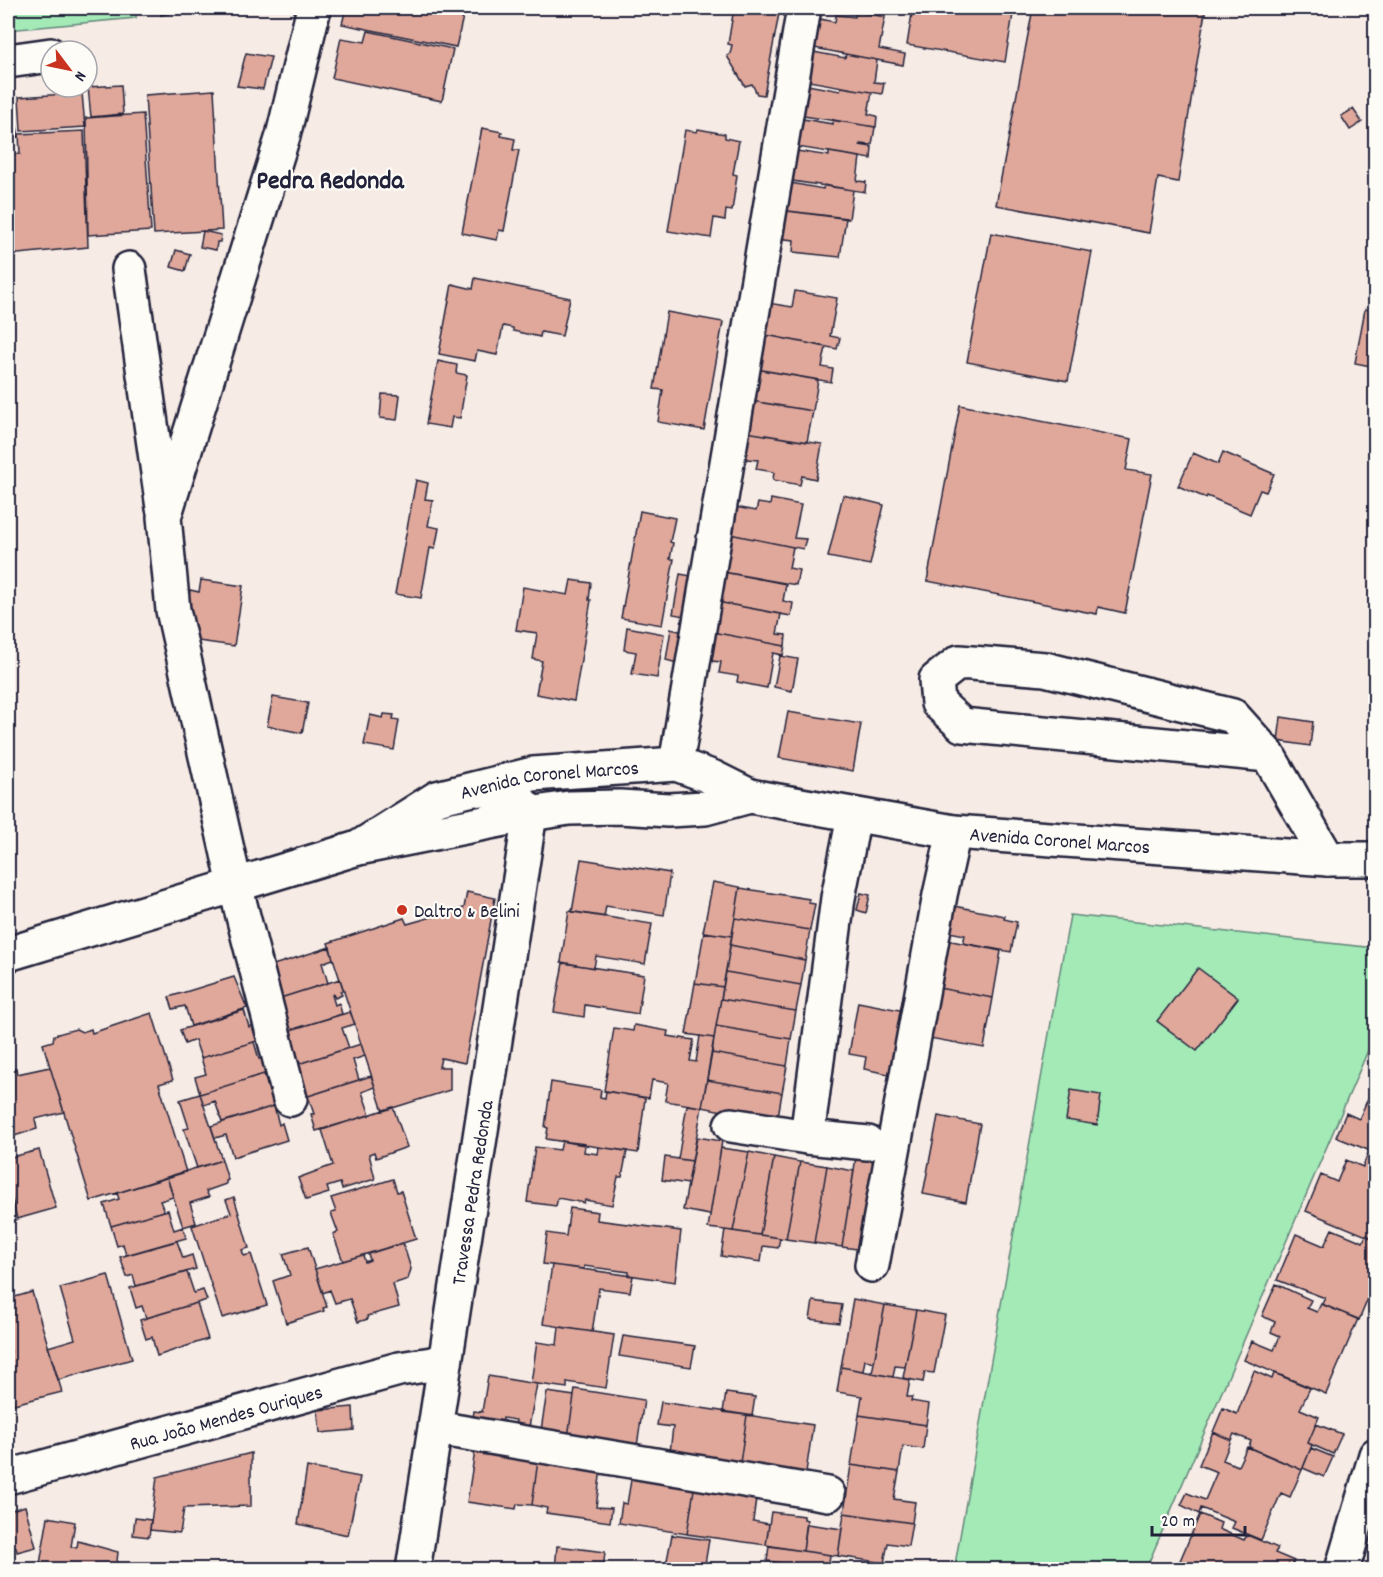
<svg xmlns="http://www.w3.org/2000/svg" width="1383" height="1577" font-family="Dekko,sans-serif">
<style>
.green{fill:#a3eab7;stroke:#628679;stroke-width:1.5}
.building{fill:#e0a89b;stroke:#22223b;stroke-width:1.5}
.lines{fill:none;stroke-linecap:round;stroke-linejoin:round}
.minor-casing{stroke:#22223b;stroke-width:38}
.major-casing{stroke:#22223b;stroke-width:38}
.minor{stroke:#fdfcf7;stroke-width:33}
.major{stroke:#fdfcf7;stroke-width:33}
.poi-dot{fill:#c8321e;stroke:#fdfcf7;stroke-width:2}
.labels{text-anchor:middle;stroke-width:4.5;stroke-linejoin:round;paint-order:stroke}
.street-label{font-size:20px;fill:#22223b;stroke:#fdfcf7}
.poi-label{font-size:20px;fill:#22223b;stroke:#fdfcf7;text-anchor:start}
.district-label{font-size:26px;font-weight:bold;fill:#22223b;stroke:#fdfcf7}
</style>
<rect width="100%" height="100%" fill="#f7ebe5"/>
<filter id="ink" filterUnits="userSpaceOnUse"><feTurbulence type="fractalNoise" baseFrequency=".0167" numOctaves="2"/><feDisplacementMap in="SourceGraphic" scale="12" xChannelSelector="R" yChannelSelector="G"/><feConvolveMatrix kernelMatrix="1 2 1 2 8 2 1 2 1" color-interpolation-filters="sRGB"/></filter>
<g filter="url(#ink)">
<path class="green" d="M8 8H136V18L8 30Z
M1070 915 1375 948V1034L1146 1569 954 1570Z"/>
<path class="building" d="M159 8H189V9L161 15Z
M346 8H465L456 47 342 24Z
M734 8H780L764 95 757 94 752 84 745 86 727 56 730 54 732 45 728 44Z
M924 8H1014L1005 62 907 45 912 14 923 15Z
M1033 8H1181L1205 12 1178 182 1158 178 1149 233 996 205Z
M856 11 885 17 879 49 905 54 903 65 809 47 815 18 835 22 836 15 855 17Z
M368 31 453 49 442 101 332 78 341 38 365 42Z
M808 51 845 58 846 54 877 60 874 82 884 83 882 94 803 80Z
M246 53 271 57 263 89 237 86Z
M802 84 840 91 841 87 872 92 868 114 877 116 876 127 797 115Z
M121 85 123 114 91 117 88 87Z
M214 90 222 230 154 234 145 95Z
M82 93 85 127 21 131 19 97Z
M12 103 19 137 8 139V104Z
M1353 109 1362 122 1350 130 1341 116Z
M143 114 151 231 88 235 86 118Z
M797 118 833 124V120L875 127 872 145 860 144V145L872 147 871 159 791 146Z
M482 128 502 132 501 136 515 139 513 150H519L504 231 499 230 497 240 462 233Z
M698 129 725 134V138L739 141 733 174 737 175 732 211 726 210 725 220 714 218 711 238 668 231 685 130 697 132Z
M84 131 88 247 8 255V154H20L19 134Z
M790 150 829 156V152L860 157 857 181 866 182 865 192 786 180Z
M785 182 823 189 824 185 853 190 849 219 780 210Z
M780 210 846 218 840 257 793 252 794 240 775 238Z
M203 231 221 235 220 242H217L216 250 200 247Z
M991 233 1092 252 1068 381 967 362Z
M176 250 190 254 185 271 171 267Z
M475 278 570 298 562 336 541 332 540 337 513 331V328L503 326 497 355 477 351 475 361 439 354 452 284 473 289Z
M795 291 837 298 830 336 840 338 837 349 756 333 762 302 792 307Z
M1365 309 1376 311V367L1355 363Z
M667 312 723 322 704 430 658 422 663 390 654 389Z
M756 333 826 347 822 367 833 369 831 382 750 368Z
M438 361 457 365 456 373 467 375 460 418 452 417 450 428 426 424Z
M750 368 818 380 813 411 745 400Z
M382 394 400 395 397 420 380 418Z
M745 400 813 411 807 442 740 431Z
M960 405 1132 439 1126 470 1152 474 1125 613 1098 607 1097 614 927 581Z
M740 431 822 444 816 479 802 476 800 485 773 480 774 472 756 469 758 460 735 458Z
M1223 452 1274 474 1266 492 1260 490 1250 514 1207 496 1206 498 1178 486 1193 453 1218 464Z
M416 480 428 483 425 499 433 500 428 526 439 528 435 549 430 548 421 598 395 594Z
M843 495 884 505 870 565 828 557Z
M771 499 801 505 794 538 806 539 803 549 725 533 730 506 756 511 758 503 770 505Z
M640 511 675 518 670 542 673 543 670 559H674L662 625 621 618Z
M725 533 793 547 789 568 799 570 796 585 718 571Z
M718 571 786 584 783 601 793 603 791 616 712 601Z
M680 574 697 577 690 617 673 614Z
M201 580 243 586 234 646 191 640 183 634 190 590 199 592Z
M571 580 591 583 589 600H591L574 701 536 694 542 661 533 659 537 633 516 630 523 587 568 595Z
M712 601 781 614 777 634 786 635 785 646 707 631Z
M627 627 664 634 657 678 632 674 636 652 624 650Z
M671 629 687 633 681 664 666 660Z
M707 631 785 646 783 655 773 653 767 688 737 682 738 676 719 673 721 662 701 660Z
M780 656 798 659 792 691 774 687Z
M273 697 308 703 302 733 267 726Z
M788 712 861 724 853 771 779 758Z
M384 714 394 715 393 719 399 720 394 750 364 745 370 715 383 718Z
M1281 717 1313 722 1310 746 1278 741Z
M581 859 670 873 664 915 606 906 604 917 572 912Z
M713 882 740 887 732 936 703 932Z
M740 888 809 899V903L815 904 810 930 735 918Z
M467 892 495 898 465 1063 441 1058 439 1067H450V1090L383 1111 328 943 404 918 407 924 464 908Z
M861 893 870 895 866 913 857 910Z
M954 906 1005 916 1004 919 1017 922 1011 952 963 943 965 935 949 932Z
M569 911 652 924 645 964 596 956 594 968 561 962Z
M735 918 810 930 805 960 730 945Z
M704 932 732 936 723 987 695 983Z
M942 939 1001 951 993 998 933 987Z
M730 945 805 960 801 985 726 972Z
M330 947 333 959 322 963 328 983 274 1000 267 967Z
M563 963 644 975 638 1014 585 1005 584 1017 554 1012Z
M1198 968 1238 998 1197 1051 1157 1021Z
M726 972 801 985 796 1011 721 999Z
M234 977 247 1008 191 1026 185 1006 173 1009 169 997Z
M340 979 344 991H340L342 995 335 998 333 994 332 995 335 1005 339 1003 342 1014 284 1032 277 999Z
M695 983 723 987 714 1038 686 1034Z
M933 987 993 998 984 1048 924 1037Z
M721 999 796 1011 791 1039 716 1026Z
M858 1002 905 1011 893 1075 864 1069 866 1057 849 1054Z
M244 1010 249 1027 252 1026 257 1041 201 1058 195 1040 185 1044 180 1030Z
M350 1012 355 1024 342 1028 349 1048 298 1064 287 1031Z
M152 1013 173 1080 159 1084 186 1172 91 1201 43 1044 53 1041 54 1035 76 1029 82 1032 91 1029 92 1033Z
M634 1025 668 1031 667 1036 694 1040 690 1061 696 1062 700 1036 714 1038 702 1107 665 1101 668 1083 652 1080 649 1098 604 1091 614 1028 633 1031Z
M716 1026 791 1039 787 1066 712 1053Z
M254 1042 259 1059 262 1058 267 1073 200 1094 195 1077 206 1074 201 1058Z
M361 1044 365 1056 353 1060 359 1080 305 1097 300 1083 303 1082 298 1064Z
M712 1053 787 1066 782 1093 707 1080Z
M50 1067 64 1112 35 1119 37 1129 14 1136 13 1131 8 1133V1071L16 1068 17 1074Z
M264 1074 269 1092 272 1091 277 1105 222 1122 215 1101 204 1105 200 1094Z
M371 1076 375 1087 362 1092 370 1115 316 1131 311 1114H314L308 1096Z
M707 1080 782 1093 777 1122 702 1107Z
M1376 1080V1144L1372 1143 1368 1150 1336 1137 1346 1113 1359 1119Z
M551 1082 601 1090 600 1097 605 1098 606 1091 645 1098 638 1153 546 1139 548 1128 545 1127Z
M1071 1090 1101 1095 1097 1125 1066 1120Z
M200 1094 222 1160 197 1168 184 1129 189 1128 180 1100Z
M687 1105 702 1107 692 1161 678 1159Z
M274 1106 279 1125 282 1123 287 1140 233 1157 226 1135 215 1138 211 1126Z
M393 1107 407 1147 376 1158 374 1152 369 1154 375 1179 342 1189 340 1183 327 1187 329 1193 306 1200 298 1178 333 1165 322 1130Z
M938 1116 980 1124 966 1202 923 1194Z
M697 1137 722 1141 710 1215 683 1210Z
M562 1141 585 1144 584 1152 598 1154 599 1147 627 1151 622 1177H618L612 1205 585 1200 584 1203 558 1198 556 1206 527 1202 535 1147 560 1150Z
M721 1148 749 1152 733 1231 708 1228Z
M39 1150 56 1208 17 1219 8 1183V1158Z
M749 1152 774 1157 760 1235 733 1231Z
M1367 1155 1376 1159V1240L1306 1211 1321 1175 1337 1182 1346 1160 1363 1167Z
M665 1157 692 1161 688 1184 662 1180Z
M774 1157 800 1162 786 1239 760 1235Z
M856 1157 878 1161 867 1223 862 1222 857 1249 842 1247Z
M222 1160 228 1180 226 1181V1184L206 1191 209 1197 190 1203 196 1223 183 1227 167 1177Z
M800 1162 827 1166 814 1243 786 1239Z
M827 1166 854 1171 842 1247 814 1243Z
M167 1177 173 1197 160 1201 164 1211 111 1226 104 1204 119 1199 117 1193Z
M393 1179 397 1192 401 1191 416 1239 343 1261 333 1234 338 1232 331 1213 336 1212 331 1198Z
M234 1197 249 1248 242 1250 244 1256 251 1254 267 1305 222 1318 192 1226 231 1213 226 1200Z
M570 1208 598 1212 597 1220 681 1231 675 1282 629 1275V1272L584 1266V1269L543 1264 547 1233 566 1236Z
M168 1210 174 1230 183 1227 186 1238 126 1255 123 1244 117 1246 111 1226Z
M1332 1229 1363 1242 1366 1235 1376 1240V1296L1370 1294 1359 1320 1322 1304 1325 1298 1277 1280 1296 1234 1324 1246Z
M725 1230 780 1238 778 1248 763 1246 761 1262 721 1256Z
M177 1241 183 1258 192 1255 196 1269 136 1286 133 1275 127 1277 120 1257Z
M403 1243 411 1269 408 1279 393 1284 399 1307 367 1316 368 1319 358 1322 350 1299 335 1303 330 1290 323 1293 315 1269 363 1255 365 1262 370 1260 368 1254Z
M308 1247 327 1307 323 1308 324 1311 286 1323 273 1281 290 1275 283 1254Z
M552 1265 633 1276 630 1292 599 1288 592 1332 543 1324Z
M187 1272 194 1293 203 1290 207 1300 146 1318 142 1306 136 1308 130 1288Z
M108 1275 132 1359 58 1380 48 1347 75 1339 60 1288Z
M1276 1284 1311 1300 1307 1308 1317 1312 1321 1304 1358 1319 1326 1394 1244 1360 1252 1341 1274 1350 1280 1336 1271 1332 1275 1322 1262 1316Z
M32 1292 62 1392 14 1404 8 1384V1353L11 1352 8 1342V1299Z
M853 1299 885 1305 874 1362 865 1360 863 1371 841 1367Z
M813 1301 842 1305 839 1323 810 1319Z
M197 1303 208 1339 157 1356 152 1337 146 1339 140 1320Z
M885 1305 916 1310 905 1367 895 1366 893 1377 872 1373Z
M916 1310 945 1315 934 1373 925 1372 923 1382 903 1378Z
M559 1327 614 1335 606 1388 567 1382V1388L531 1383 537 1342 557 1345Z
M623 1336 695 1346 691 1367 619 1356Z
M841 1367 910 1380 907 1397H912L911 1401 929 1404 926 1425 859 1415 862 1396 837 1392Z
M1254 1371 1272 1379 1274 1373 1310 1388 1300 1409 1319 1417 1308 1443 1312 1445 1302 1470 1249 1447 1251 1441 1234 1434 1231 1440 1213 1432 1223 1408 1237 1414Z
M488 1376 537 1384 528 1432 514 1429 516 1420 503 1418 502 1425 471 1428 474 1411 482 1412Z
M575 1389 644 1400 637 1446 568 1437Z
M547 1392 574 1396 568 1437 541 1430Z
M726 1393 755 1397 752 1416 723 1412Z
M661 1402 747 1415 740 1463 670 1452 673 1427 657 1425Z
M353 1407 354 1430 320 1433 318 1410Z
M747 1415 813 1425 806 1472 777 1468 776 1471 740 1463Z
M859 1415 926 1425 923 1449 903 1446 899 1472 851 1465Z
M1316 1424 1342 1434 1333 1454 1308 1443Z
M1213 1432 1231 1440 1223 1460 1238 1466 1247 1447 1302 1470 1290 1497 1281 1493 1261 1540 1232 1528 1235 1522 1201 1508 1199 1514 1181 1505 1187 1493 1205 1500 1217 1472 1199 1465Z
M1311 1448 1333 1457 1324 1477 1303 1468Z
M475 1451 538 1460 532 1505 517 1504 516 1509 467 1502Z
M251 1453V1506L184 1508 180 1533 150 1530 157 1477Z
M538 1460 601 1469 596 1507 612 1508 610 1522 546 1513 547 1508 532 1505Z
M851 1465 899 1472 894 1499 915 1502 912 1523 844 1513Z
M307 1467 360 1477 348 1535 298 1524Z
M632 1474 695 1483 687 1534 619 1523 622 1503 627 1504Z
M695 1483 757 1491 753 1521 769 1524 766 1545 687 1534Z
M25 1506 36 1547 17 1552 16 1547 8 1549V1511Z
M771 1512 804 1516V1519L807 1520 803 1551 766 1545Z
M844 1513 912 1523 908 1546 888 1543 884 1563 838 1556Z
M1200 1514 1221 1523 1219 1529 1244 1540 1247 1535 1278 1548 1275 1553 1294 1561 1290 1570H1265L1258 1566 1256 1570H1176Z
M48 1517 75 1522 71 1547H77L78 1541 118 1552 116 1570H39Z
M135 1518 151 1520 149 1537 133 1535Z
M807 1524 842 1529 838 1556 803 1551Z
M672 1535 709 1540 704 1570H665Z
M557 1546 605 1552 603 1570H555Z
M769 1546 830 1555 828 1570H790V1564L767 1561Z"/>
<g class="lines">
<defs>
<g id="minor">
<path d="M8 61 51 55"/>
<path d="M129 269 163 508"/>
<path d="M1268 755 962 725 938 703 936 680 959 662 1045 669 1233 716 1268 755 1328 859"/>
<path d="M676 764 804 8"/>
<path d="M290 1099 235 885 173 610 164 517 283 136 314 8"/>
<path d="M731 1125 807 1137 868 1143"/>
<path d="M807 1137 838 898 854 816"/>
<path d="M872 1265 940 895 954 832"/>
<path d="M436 1428 828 1494"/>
<path id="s1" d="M8 1477 399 1369 445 1362"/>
<path id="s2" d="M413 1570 530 814C515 789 502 793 476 789"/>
<path d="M1342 1570 1376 1455"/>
</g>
<g id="major">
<path id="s3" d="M358 848 437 798 533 774 676 764 712 777 750 796 954 832 1328 859H1376"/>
<path d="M8 954 358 848 530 814 569 808 620 807 668 810 705 808 750 796"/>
</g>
</defs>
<use href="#minor" class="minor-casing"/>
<use href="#major" class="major-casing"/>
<use href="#minor" class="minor"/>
<use href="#major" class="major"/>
</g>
</g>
<circle class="poi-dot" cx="402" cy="910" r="6"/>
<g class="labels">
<g class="street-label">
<text dy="7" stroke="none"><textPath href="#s3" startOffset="208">Avenida Coronel Marcos</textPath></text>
<text dy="7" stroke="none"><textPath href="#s3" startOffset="730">Avenida Coronel Marcos</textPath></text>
<text dy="7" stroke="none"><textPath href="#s2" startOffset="382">Travessa Pedra Redonda</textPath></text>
<text dy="7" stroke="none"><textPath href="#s1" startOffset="226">Rua João Mendes Ouriques</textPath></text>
</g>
<g class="poi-label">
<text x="414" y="917">Daltro &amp; Belini</text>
</g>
<g class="district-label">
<text x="330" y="188">Pedra Redonda</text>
</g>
</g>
<rect width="1383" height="1577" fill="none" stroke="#fdfcf7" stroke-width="30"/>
<rect x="15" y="15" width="1353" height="1547" fill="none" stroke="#22223b" stroke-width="2" filter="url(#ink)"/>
<g transform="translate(69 69) rotate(122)"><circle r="28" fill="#fdfcf7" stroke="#a5a5ac" stroke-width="1.5"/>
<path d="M0-4.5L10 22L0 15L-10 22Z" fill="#c8321e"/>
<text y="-9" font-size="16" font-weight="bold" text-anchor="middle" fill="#22223b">N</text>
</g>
<path d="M1152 1526v9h93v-9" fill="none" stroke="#22223b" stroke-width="3"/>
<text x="1161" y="1526" font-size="18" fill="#22223b" stroke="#fdfcf7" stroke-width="4.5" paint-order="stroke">20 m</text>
</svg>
